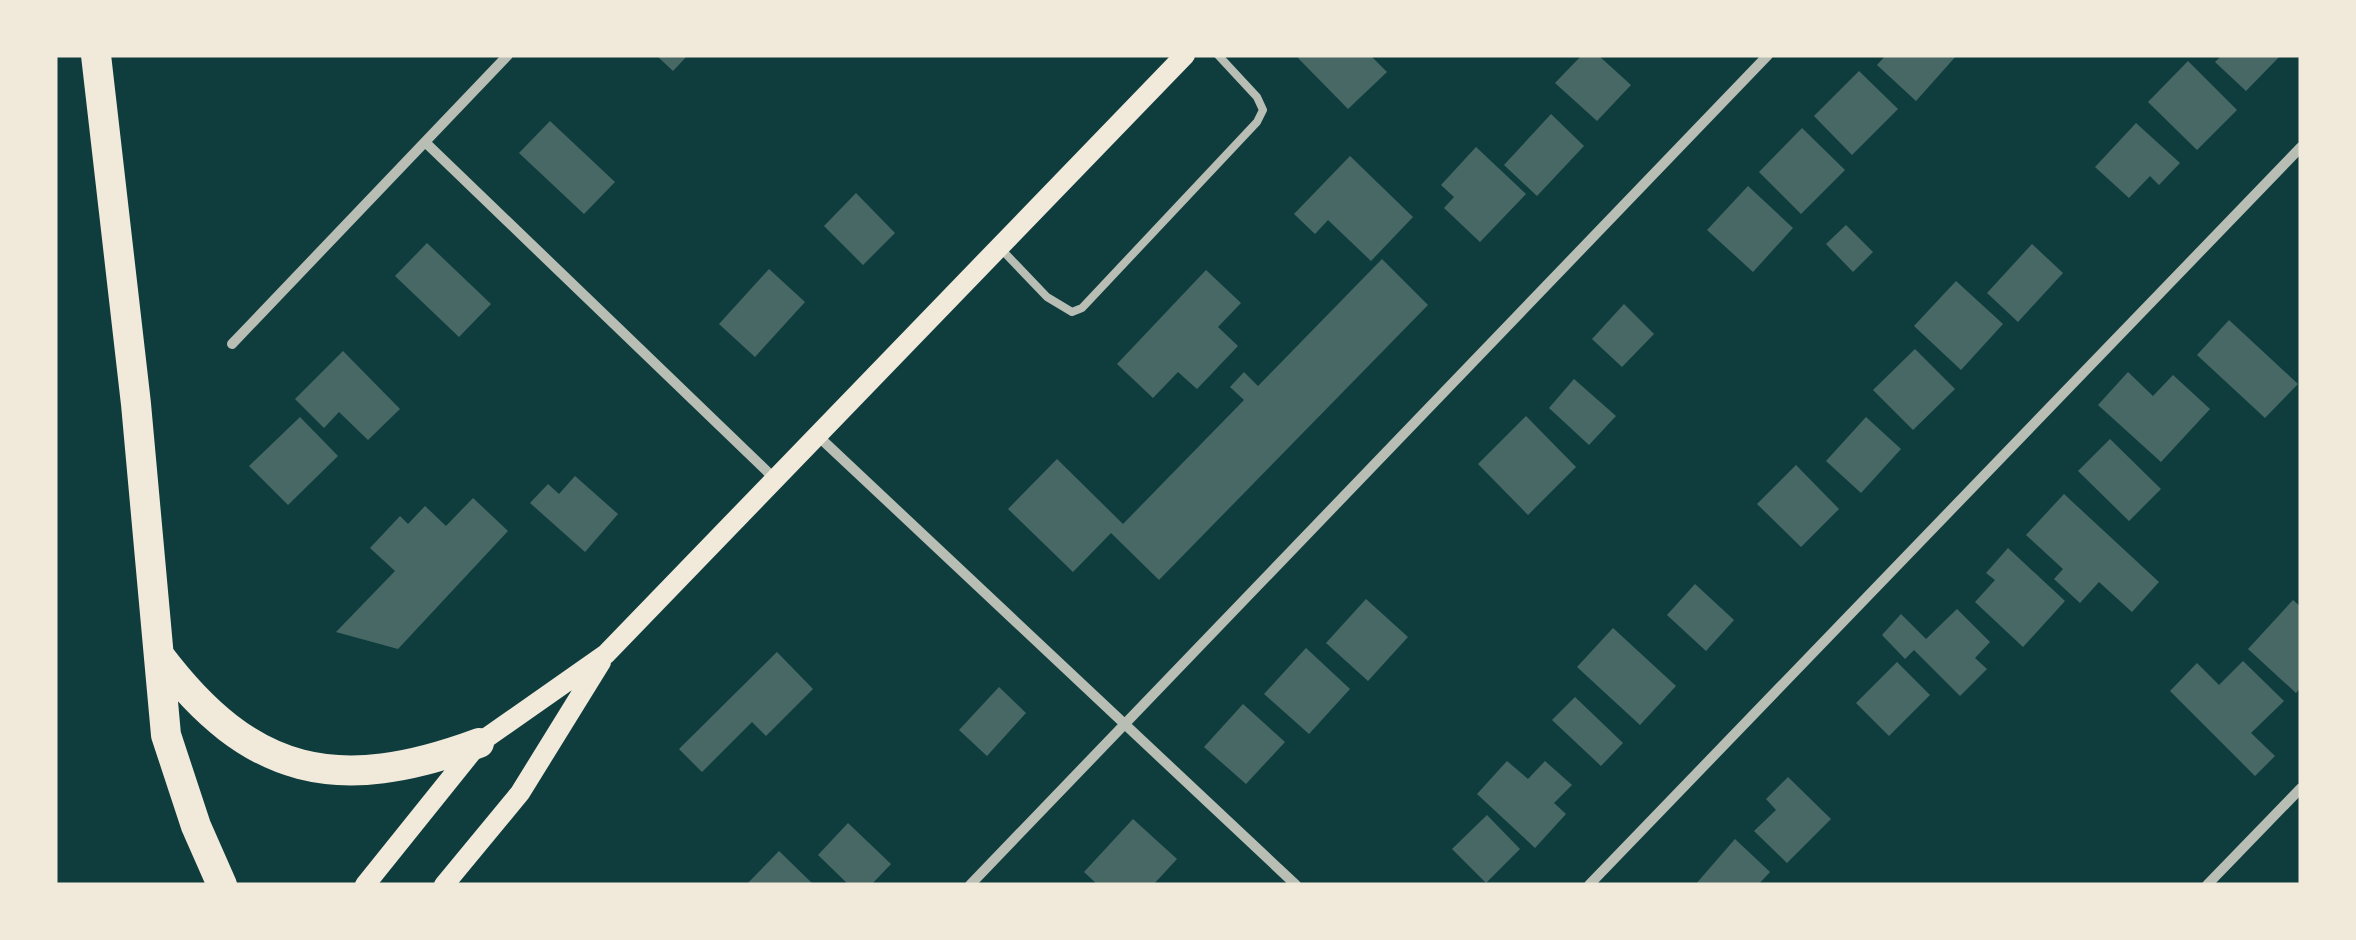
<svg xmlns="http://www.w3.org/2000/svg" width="2356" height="940" font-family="'Public Sans',sans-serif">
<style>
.building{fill:#486865}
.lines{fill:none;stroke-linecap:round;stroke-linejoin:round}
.service{stroke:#b8beb3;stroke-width:8}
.minor{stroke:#b8beb3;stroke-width:10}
.secondary{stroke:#f1e9da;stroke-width:20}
.motorway{stroke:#f1e9da;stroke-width:30}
</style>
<rect width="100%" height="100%" fill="#0f3d3e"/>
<path class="building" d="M656 55H688L673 71Z
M1301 55H1370L1387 72 1348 109 1298 58Z
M1582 55H1598L1631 85 1597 121 1555 83Z
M1886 55H1957L1916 101 1877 65Z
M2222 55H2281L2246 91 2215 62Z
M2188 61 2237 110 2197 150 2148 102Z
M1859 71 1898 109 1852 155 1814 116Z
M1551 114 1584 146 1537 196 1504 165Z
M550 121 615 182 584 214 519 153Z
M2136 123 2180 163 2159 185 2150 176 2129 198 2095 167Z
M1802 128 1845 170 1801 214 1759 172Z
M1476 147 1526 194 1480 242 1444 208 1454 197 1441 185Z
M1350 156 1413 217 1371 261 1328 220 1315 234 1294 214Z
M1748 186 1793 228 1753 272 1707 230Z
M856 193 895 233 863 265 824 226Z
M1846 225 1873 252 1853 272 1826 244Z
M427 243 491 304 459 337 395 276Z
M2032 244 2063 273 2018 322 1987 293Z
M1382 259 1428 305 1159 580 1111 533 1073 572 1008 509 1057 459 1123 524 1244 400 1230 387 1244 372 1258 386Z
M769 269 805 302 755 357 719 324Z
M1206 270 1241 303 1218 327 1238 346 1197 389 1178 372 1153 398 1117 364Z
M1956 281 2003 324 1961 370 1914 326Z
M1624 304 1654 334 1622 367 1592 339Z
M2229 320 2298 384 2265 418 2197 355Z
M1915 349 1955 389 1913 430 1873 390Z
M343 351 400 409 368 440 339 412 324 428 295 399Z
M2128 372 2153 396 2173 375 2210 409 2161 462 2098 405Z
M1574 379 1616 416 1589 445 1549 408Z
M1526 416 1576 467 1528 515 1478 464Z
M300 417 338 456 288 505 249 466Z
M1866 417 1901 449 1861 493 1826 461Z
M2110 439 2161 489 2129 521 2078 471Z
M1796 465 1839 509 1801 547 1757 504Z
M575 476 618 514 585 552 530 503 548 484 559 494Z
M2064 494 2159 582 2132 612 2099 582 2080 603 2054 579 2063 569 2026 535Z
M473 498 508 531 398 649 336 632 395 571 370 548 400 516 408 524 425 506 446 526Z
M2008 548 2065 601 2023 647 1975 602 1995 580 1986 573Z
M1695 584 1734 620 1706 651 1667 615Z
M1366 599 1408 637 1368 681 1326 643Z
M2293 600 2301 607V687L2296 693 2248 649Z
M1957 609 1990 642 1975 658 1987 669 1960 696 1914 650 1905 659 1882 635 1901 614 1926 639Z
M1613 628 1676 686 1640 725 1577 667Z
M1306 648 1350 689 1309 734 1264 694Z
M777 652 813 689 766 736 752 722 702 772 679 749Z
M2243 661 2284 701 2251 733 2275 756 2255 776 2170 691 2197 663 2219 685Z
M1897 662 1930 695 1889 736 1856 703Z
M999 687 1026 713 987 756 959 730Z
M1575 697 1623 743 1601 766 1552 720Z
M1243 704 1285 742 1246 784 1204 747Z
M1507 761 1528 779 1545 761 1572 785 1554 803 1566 814 1535 848 1477 794Z
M1788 777 1831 819 1787 863 1754 831 1776 810 1766 799Z
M1487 815 1520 849 1486 883 1452 849Z
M1133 819 1177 859 1153 885H1098L1084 872Z
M848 823 891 864 871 885H849L818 855Z
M1735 839 1770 872 1758 885H1695Z
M779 851 814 885H746Z"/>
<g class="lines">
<path class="service" d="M1002 250 1047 297 1072 312 1082 308 1257 122 1263 110 1257 97 1218 55"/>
<path class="minor" d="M425 142 775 479
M232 344 508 55
M818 436 1296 885
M970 885 1768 55
M1589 885 2301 147
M2207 885 2301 788"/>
<path class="secondary" d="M365 885 479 743 606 654 1185 55
M444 885 520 793 601 662"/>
<path class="motorway" d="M96 55 136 404 166 735 196 826 222 885
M159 655C251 777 338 795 479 743"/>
</g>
<rect width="2356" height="940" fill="none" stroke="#f1e9da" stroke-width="115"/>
</svg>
